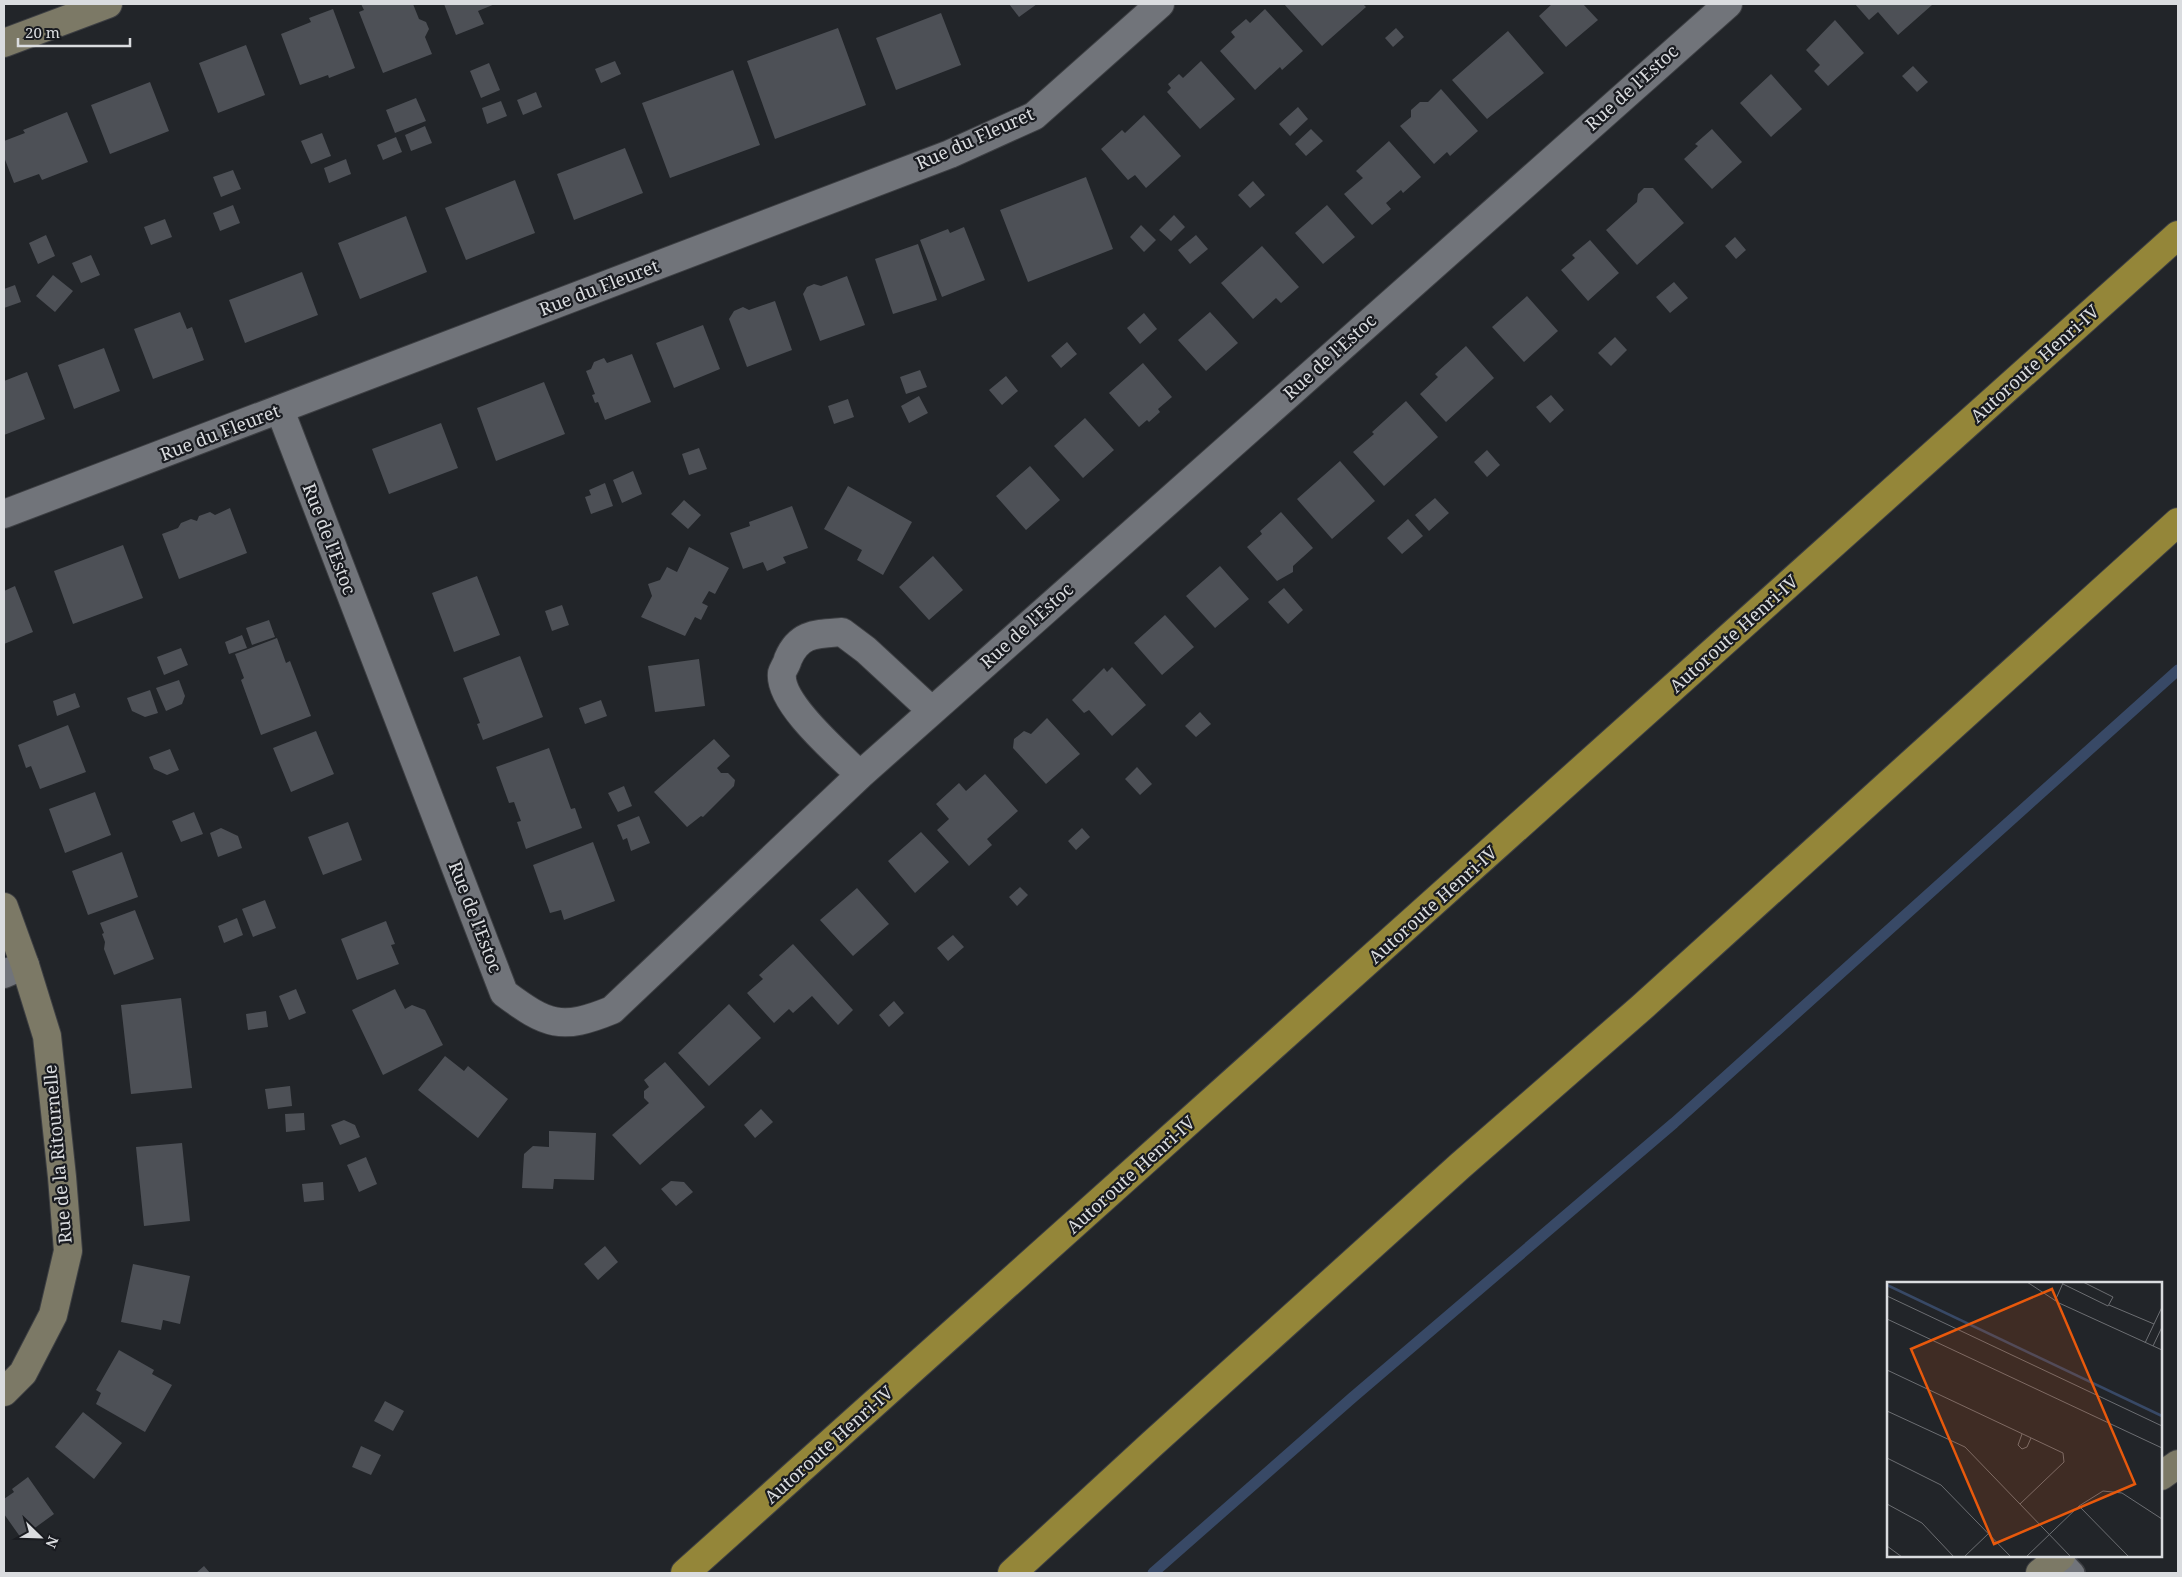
<svg xmlns="http://www.w3.org/2000/svg" width="2182" height="1577" font-family="'Noto Serif',serif">
<style>
.lines{fill:none;stroke-linecap:round;stroke-linejoin:round}
.stream{stroke:#384966;stroke-width:11}
.building{fill:#4d5056}
.lane-casing{stroke:#3d3f43;stroke-width:24}
.street-casing{stroke:#3d3f43;stroke-width:30}
.secondary-casing{stroke:#3d3f43;stroke-width:30}
.highway-casing{stroke:#3d3f43;stroke-width:30}
.lane{stroke:#71747a;stroke-width:21}
.street{stroke:#71747a;stroke-width:28}
.secondary{stroke:#7c7966;stroke-width:28}
.highway{stroke:#948639;stroke-width:28}
.labels{text-anchor:middle;stroke-width:4.5;stroke-linejoin:round;paint-order:stroke}
.street-label{font-size:18px;fill:#dadcdf;stroke:#191b20}
.inset-river{fill:none;stroke:#384966;stroke-width:2.5}
.inset-road{fill:none;stroke:#6c6e72;stroke-width:1}
.view{fill:#e8590c;fill-opacity:0.15;stroke:#e8590c;stroke-width:2.5}
.inset-edge{fill:none;stroke:#dadcdf;stroke-width:2.5}
</style>
<rect width="100%" height="100%" fill="#222529"/>
<g class="lines">
<path class="stream" d="M1153 1573 1352 1398 1674 1123 2178 670"/>
</g>
<path class="building" d="M361 4H413L419 19 426 22 429 29 425 37 432 54 383 73 359 12 364 10Z
M444 4H495L478 11 484 24 456 35Z
M1009 4H1037L1019 17Z
M1284 4H1363L1366 7 1322 46Z
M1552 4H1583L1598 20 1566 47 1539 16Z
M1855 4H1930L1932 5 1898 35 1878 12 1869 20Z
M333 9 355 68 329 78 328 75 300 85 281 34 311 22 309 18Z
M1265 9 1303 51 1282 70 1280 67 1255 90 1220 51 1235 37 1231 32 1246 19 1250 23Z
M941 13 961 65 896 90 876 38Z
M1835 20 1864 53 1828 86 1814 71 1820 65 1806 50Z
M838 28 866 105 775 139 747 61Z
M1396 28 1404 37 1393 47 1385 38Z
M1508 31 1544 73 1487 119 1452 80Z
M246 45 265 95 218 113 199 63Z
M615 61 621 74 601 83 595 69Z
M1201 61 1235 99 1200 129 1167 92 1171 88 1168 84 1179 74 1183 78Z
M489 63 500 90 481 98 470 71Z
M1913 66 1928 82 1917 92 1902 76Z
M733 70 760 145 670 178 642 103Z
M1771 74 1802 109 1771 137 1740 103Z
M150 82 169 131 110 154 91 105Z
M1441 89 1478 131 1450 156 1447 152 1434 164 1400 126 1411 117V110L1420 102H1428Z
M536 92 542 107 523 115 517 100Z
M416 98 426 121 395 133 386 110Z
M501 101 507 116 487 124 482 108Z
M1298 107 1308 119 1290 136 1279 124Z
M67 112 88 162 42 180 39 174 14 183 4 157V141L25 133 23 130Z
M1144 115 1181 156 1146 188 1135 175 1128 180 1101 149 1122 130 1125 133Z
M425 126 432 143 411 151 405 135Z
M1311 129 1323 141 1306 156 1295 144Z
M1712 129 1742 162 1712 189 1684 159 1698 146 1695 144Z
M322 133 331 156 311 164 301 141Z
M396 137 402 152 383 160 377 145Z
M1389 141 1421 177 1403 193 1401 190 1386 203 1391 209 1372 225 1344 194 1363 178 1356 171Z
M625 148 643 193 574 220 557 174Z
M346 159 351 174 329 183 324 168Z
M233 170 241 189 221 197 213 177Z
M1086 177 1113 249 1028 282 1000 210Z
M515 180 535 233 466 260 445 208Z
M1253 181 1265 195 1250 208 1238 195Z
M1644 188H1653L1684 223 1637 265 1606 230 1637 202 1638 194Z
M233 205 240 223 220 231 213 213Z
M1327 205 1355 237 1323 264 1295 233Z
M1174 215 1185 227 1171 241 1159 230Z
M406 216 427 272 360 299 338 243Z
M165 219 172 237 151 245 144 227Z
M1141 225 1156 240 1144 252 1130 237Z
M964 227 985 280 942 297 920 240 948 229 950 233Z
M46 235 55 256 38 264 29 243Z
M1196 235 1208 249 1190 264 1178 250Z
M1735 237 1746 250 1736 259 1725 246Z
M1590 240 1619 273 1588 301 1561 270 1575 258 1572 255Z
M918 244 937 300 893 314 875 259Z
M1262 246 1299 287 1281 303 1276 298 1253 319 1221 283Z
M91 255 100 275 81 283 72 263Z
M302 272 318 315 245 343 229 300Z
M53 275 73 291 55 312 36 296Z
M847 276 865 325 820 341 803 294 807 287 814 284 821 286Z
M1674 282 1688 298 1670 313 1656 297Z
M15 285 21 302 4 308V289Z
M1527 296 1558 331 1524 362 1492 327Z
M775 301 792 350 747 367 729 319 734 311 743 307 749 310Z
M180 312 187 329 192 327 204 360 153 379 134 329Z
M1210 312 1238 343 1206 371 1178 340Z
M1144 313 1157 329 1140 344 1127 328Z
M703 325 720 369 674 388 656 343Z
M1615 337 1627 350 1611 366 1598 353Z
M1067 342 1077 354 1061 368 1051 356Z
M1466 346 1494 378 1446 422 1420 394 1438 377 1435 374Z
M104 348 120 391 74 409 58 365Z
M632 354 651 402 605 420 598 402 595 403 592 395 595 394 586 371 591 369 594 362 604 358 607 363Z
M1143 363 1172 397 1158 409 1160 412 1149 422 1147 420 1139 427 1109 393Z
M920 370 927 387 906 394 900 377Z
M27 372 45 419 4 435V381Z
M1006 376 1018 391 1002 405 989 390Z
M544 382 565 434 496 461 477 408Z
M1551 395 1564 410 1550 423 1536 407Z
M919 396 928 413 909 423 901 406Z
M848 399 854 417 834 424 828 406Z
M1406 401 1438 437 1384 486 1353 452 1374 434 1372 432Z
M1085 418 1114 450 1083 478 1054 446Z
M441 423 458 468 389 494 372 449Z
M699 448 707 469 689 475 682 454Z
M1487 450 1500 465 1487 477 1474 462Z
M1340 461 1375 501 1332 539 1297 499Z
M1030 466 1060 500 1026 530 996 496Z
M633 471 642 494 622 503 613 480Z
M605 483 613 506 591 514 585 497 591 495 589 490Z
M848 486 912 522 883 575 857 560 862 550 824 529Z
M1435 498 1449 513 1429 531 1415 515Z
M684 500 701 515 688 529 671 514Z
M792 506 808 548 783 557 786 563 767 571 763 562 743 569 730 533 750 526 749 522Z
M230 508 247 553 179 579 162 534 178 528 181 523 191 519 197 521 199 516 210 512 215 515Z
M1281 512 1313 548 1293 566V572L1277 581 1247 547 1262 534 1260 531Z
M1408 519 1423 536 1402 554 1387 538Z
M123 545 143 598 73 624 54 571Z
M689 547 729 568 715 594 709 591 702 603 708 606 701 620 695 617 685 636 641 617 652 596 648 584 660 580 667 567 677 572Z
M933 556 963 590 929 620 899 587Z
M1220 566 1249 599 1215 628 1186 596Z
M477 576 500 635 454 652 432 593Z
M15 586 33 632 4 644V591Z
M1284 588 1303 610 1288 624 1268 602Z
M562 605 569 625 552 631 545 611Z
M1165 615 1194 647 1162 675 1134 643Z
M269 620 275 637 252 645 246 628Z
M242 635 247 648 229 654 225 642Z
M277 638 286 663 290 661 311 716 261 735 241 680 244 678 235 654Z
M181 648 188 665 164 675 157 657Z
M520 656 543 717 483 740 477 724 480 723 463 678Z
M699 659 705 706 655 712 648 666Z
M1112 667 1146 705 1112 736 1089 710 1084 713 1072 700 1104 668 1107 672Z
M179 680 185 696 182 704 166 711 156 688Z
M150 690 158 713 145 717 132 711 127 698Z
M75 693 80 707 57 716 53 701Z
M601 700 607 716 585 724 579 708Z
M1200 712 1211 724 1196 737 1185 726Z
M1047 718 1080 754 1046 784 1013 748 1014 739 1024 731 1031 734Z
M68 725 86 772 40 789 31 766 26 768 18 745Z
M316 731 334 774 291 792 273 748Z
M714 739 730 756 717 768 721 773H728L735 780 734 786 703 817 701 816 687 827 654 792Z
M549 748 571 809 575 808 582 828 526 849 517 822 521 821 514 802 509 803 496 767Z
M170 749 179 770 167 775 154 769 149 757Z
M1137 767 1152 784 1140 795 1125 779Z
M985 774 1018 811 987 839 992 845 969 866 937 830 949 819 936 804 959 783 966 791Z
M624 786 632 806 618 812 608 793Z
M95 792 111 835 65 853 49 809Z
M194 812 203 834 181 842 172 821Z
M639 816 650 843 631 851 627 838 623 840 617 825Z
M348 822 362 860 323 875 308 837Z
M221 828 238 836 242 848 218 857 210 833Z
M1082 828 1090 837 1076 850 1068 841Z
M921 832 949 862 915 893 888 861Z
M593 842 615 901 564 920 561 910 550 913 533 865Z
M122 852 138 897 88 915 72 871Z
M1020 887 1028 895 1017 906 1009 897Z
M857 888 889 924 853 956 820 920Z
M265 900 276 928 253 937 242 909Z
M135 910 154 959 114 975 104 949 105 942 102 934 104 933 100 923Z
M237 918 243 935 224 943 218 926Z
M386 921 395 944 391 945 399 964 357 980 341 939Z
M953 935 964 947 948 961 937 948Z
M793 944 853 1010 838 1025 812 996 793 1013 789 1009 774 1023 747 993 763 979 759 975Z
M296 989 306 1013 289 1020 279 996Z
M395 989 405 1009 412 1005 425 1010 443 1045 383 1075 352 1010Z
M181 998 192 1088 131 1094 121 1005Z
M894 1001 904 1013 889 1027 879 1015Z
M729 1004 761 1038 709 1086 678 1053Z
M266 1011 268 1027 248 1030 246 1014Z
M445 1056 464 1071 468 1066 508 1099 478 1138 418 1090Z
M665 1062 705 1107 640 1165 612 1135 649 1103 644 1098V1091L649 1087 644 1080Z
M290 1086 292 1106 268 1109 265 1089Z
M761 1109 773 1122 755 1138 744 1125Z
M304 1113 305 1130 286 1132 285 1114Z
M344 1120 355 1125 360 1137 340 1145 331 1125Z
M549 1131 596 1133 594 1180 554 1179 553 1189 522 1188 524 1154 533 1146 549 1147Z
M182 1143 190 1221 144 1226 136 1147Z
M366 1157 377 1184 359 1192 347 1165Z
M671 1181 684 1182 693 1192 676 1206 661 1189Z
M323 1182 324 1200 304 1202 302 1184Z
M605 1246 618 1262 598 1280 584 1264Z
M133 1264 190 1276 180 1324 163 1320 161 1330 121 1322Z
M119 1350 154 1370 152 1374 172 1385 145 1432 96 1404 101 1393 96 1390Z
M385 1401 404 1411 393 1431 374 1421Z
M83 1412 122 1443 94 1479 55 1447Z
M361 1446 381 1455 371 1475 352 1467Z
M28 1477 54 1514 21 1538 4 1514V1499L14 1492 12 1489Z
M204 1566 210 1573H196Z"/>
<g class="lines">
<defs>
<path id="lane" d="M2059 1557 2074 1573"/>
<path id="street" d="M280 410 504 993C547 1025 561 1031 612 1010L860 775 1728 4
M4 514 950 154 1034 116 1160 4
M860 775C840 755 778 703 782 673 783 669 787 664 788 659 799 633 816 634 842 632L866 650 932 711
M4 974 25 965"/>
<path id="secondary" d="M4 43 108 4
M4 907 25 965 47 1036 62 1177 68 1251 53 1315 23 1373 4 1392
M2161 1476 2178 1464
M2040 1573 2061 1556"/>
<path id="highway" d="M685 1573 2178 235
M1012 1573 1152 1444 1461 1165 1641 1008 2178 522"/>
</defs>
<use href="#lane" class="lane-casing"/>
<use href="#street" class="street-casing"/>
<use href="#secondary" class="secondary-casing"/>
<use href="#highway" class="highway-casing"/>
<use href="#lane" class="lane"/>
<use href="#street" class="street"/>
<use href="#secondary" class="secondary"/>
<use href="#highway" class="highway"/>
</g>
<g class="labels">
<g class="street-label">
<text transform="translate(1632 88) rotate(-42)" y="6">Rue de l'Estoc</text>
<text transform="translate(975 139) rotate(-24)" y="6">Rue du Fleuret</text>
<text transform="translate(599 288) rotate(-21)" y="6">Rue du Fleuret</text>
<text transform="translate(1330 357) rotate(-42)" y="6">Rue de l'Estoc</text>
<text transform="translate(2035 364) rotate(-42)" y="6">Autoroute Henri-IV</text>
<text transform="translate(220 433) rotate(-21)" y="6">Rue du Fleuret</text>
<text transform="translate(329 539) rotate(69)" y="6">Rue de l'Estoc</text>
<text transform="translate(1027 626) rotate(-42)" y="6">Rue de l'Estoc</text>
<text transform="translate(1734 634) rotate(-42)" y="6">Autoroute Henri-IV</text>
<text transform="translate(1433 905) rotate(-42)" y="6">Autoroute Henri-IV</text>
<text transform="translate(475 917) rotate(69)" y="6">Rue de l'Estoc</text>
<text transform="translate(58 1154) rotate(-95)" y="6">Rue de la Ritournelle</text>
<text transform="translate(1131 1175) rotate(-42)" y="6">Autoroute Henri-IV</text>
<text transform="translate(829 1445) rotate(-42)" y="6">Autoroute Henri-IV</text>
</g>
</g>
<g transform="translate(1887 1282)">
<rect width="275" height="275" fill="#222529"/>
<path class="inset-river" d="M0 3 275 134"/>
<path class="inset-road" d="M140 0 172 21 275 68M176 2 221 24 226 15 196 0M0 14 275 144M168 19 176 1M222 23 267 42 258 61M0 37 275 166M267 42 275 25M266 64 275 45M0 88 176 171 177 180 133 222M0 129 78 165 184 275M135 152 131 163 135 167 140 165 144 156M0 176 54 203 124 275M0 222 35 241 67 275M192 224 242 275M0 264 15 275M77 275 102 251M139 275 192 224 216 209 235 211 275 237"/>
<path class="view" d="M165 7 248 202 107 262 24 67Z"/>
<rect width="275" height="275" class="inset-edge"/>
</g>
<rect width="2182" height="1577" fill="none" stroke="#dadcdf" stroke-width="10"/>
<g transform="translate(40 1537) rotate(113)" stroke="#191b20" stroke-width="4" paint-order="stroke">
<path d="M0-4L9 19L0 12L-9 19Z" fill="#dadcdf"/>
<text y="-8" font-size="14" font-weight="bold" text-anchor="middle" fill="#dadcdf">N</text>
</g>
<path d="M18 38v8h112v-8" fill="none" stroke="#dadcdf" stroke-width="2.5"/>
<text x="25" y="38" font-size="15" fill="#dadcdf" stroke="#191b20" stroke-width="4" paint-order="stroke">20 m</text>
</svg>
